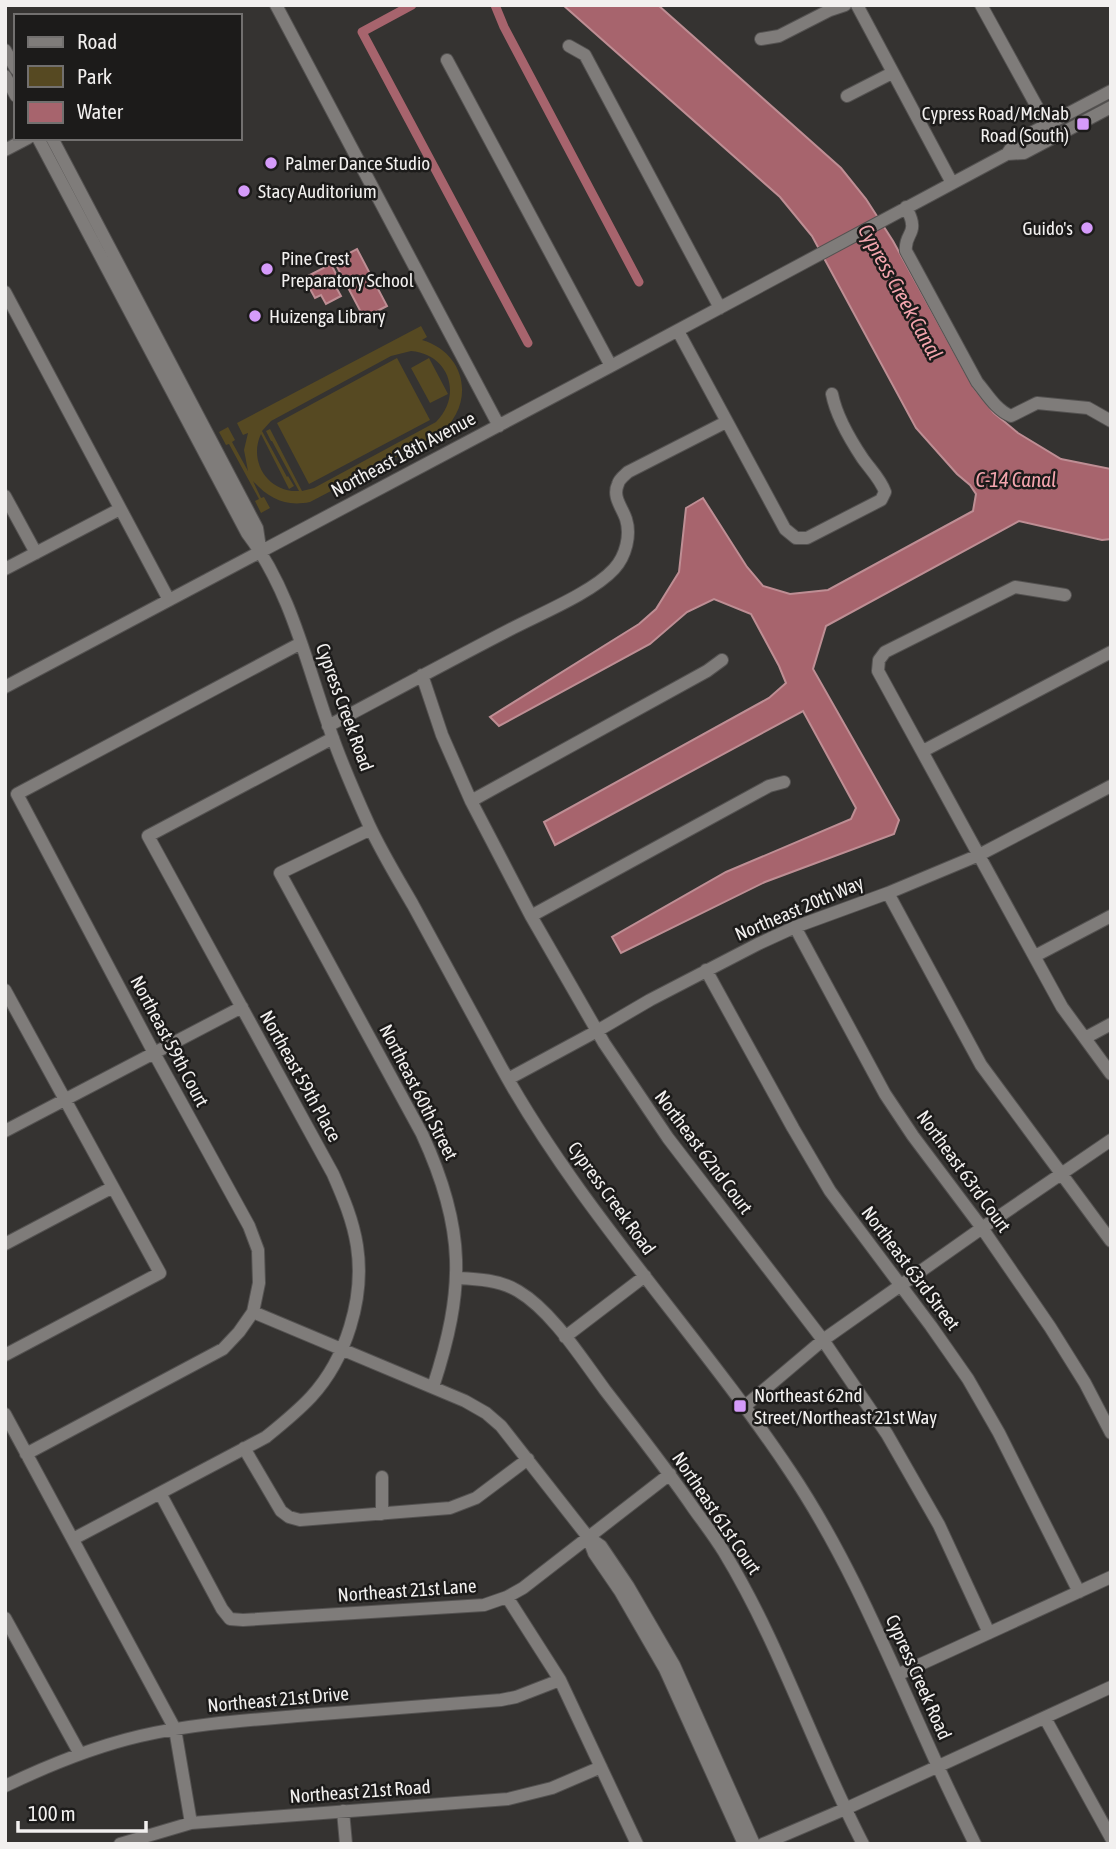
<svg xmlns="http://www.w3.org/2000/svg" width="1116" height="1849" font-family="'Asap Condensed',sans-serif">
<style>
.green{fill:#564922;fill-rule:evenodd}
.water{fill:#a7646d;stroke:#be8e94;stroke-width:2}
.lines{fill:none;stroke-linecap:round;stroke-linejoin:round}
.canal{stroke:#a7646d;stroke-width:9}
.minor-casing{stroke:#545251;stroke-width:14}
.minor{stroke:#7f7c7a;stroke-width:12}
.poi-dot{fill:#d59bfa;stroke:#1c1b1a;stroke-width:2.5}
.labels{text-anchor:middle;stroke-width:5;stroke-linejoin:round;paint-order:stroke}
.poi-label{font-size:19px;fill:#f2f0ef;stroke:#1c1b1a;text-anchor:start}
.street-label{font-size:19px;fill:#f2f0ef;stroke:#1c1b1a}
.water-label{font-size:21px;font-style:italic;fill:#f4a5ae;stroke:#1c1b1a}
</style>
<rect width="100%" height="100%" fill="#353331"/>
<path class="green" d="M421 326 427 337 422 340C469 354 476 409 436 436L310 502C286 507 269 499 253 481L261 498 264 497 270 508 261 513 255 501 259 499 229 444 226 445 219 432 228 427 235 440 232 442 248 471 244 450 248 433 243 435 237 423ZM411 351C449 354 463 395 436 422L314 488 302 491 270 429 266 431 271 441H272L299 491C268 493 248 461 261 434L289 489 294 486 288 476 287 477 262 431 271 421 391 356Z
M397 358 430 420 309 484 277 423Z
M429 358 448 394 430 403 411 368Z"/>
<path class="water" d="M563 5H658L841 168 866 199 893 241 974 388 994 413 1018 433 1061 459 1111 469V539L1102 540 1019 521 826 626 813 669 899 820 894 834 765 882 621 953 612 937 726 872 851 819 856 808 803 711 555 845 544 822 769 698 786 683 779 666 751 614 714 599 687 612 650 644 499 726 490 717 639 624 656 609 679 572 686 508 703 498 747 567 763 586 790 594 828 590 973 511 976 494 970 485 957 474 916 428 812 236 780 197Z
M357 249 387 306 364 318 334 261Z
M331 264 341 284 336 287 341 296 326 304 321 295 315 298 304 278Z"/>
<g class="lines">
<path class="canal" d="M412 5 362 32 528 343
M495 5 504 27 639 282"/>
<defs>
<path id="minor" d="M276 5 499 426
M857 5 952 183
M981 5 1047 125
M761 39 779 36 830 10 845 5
M569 46 585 55 720 308
M5 50 16 69
M447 60 611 366
M5 76 16 96
M847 96 892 73
M38 138 247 533C290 589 306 662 329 727 340 760 355 794 369 825 382 853 398 879 413 905 442 958 471 1011 500 1065 580 1211 698 1333 790 1471 851 1562 891 1663 936 1762 948 1789 962 1817 975 1844
M52 138 257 528 260 548
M5 150 28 138
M1007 154 1016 141 1111 91
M906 207C908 212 912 218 912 224 914 234 904 237 906 251L977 382C987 394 996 410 1011 416L1037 403 1088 408 1111 421
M5 292 169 600
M678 331 785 529 796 538H807L881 500 885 492C881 480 871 470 863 459 851 441 836 415 832 394
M5 496 36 553
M5 569 120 509
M1065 595 1015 587 885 652 879 660 878 671 1062 1007 1111 1074
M422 675 442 735 471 801 531 916 604 1043 668 1138 823 1340 887 1434 939 1525 989 1633
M5 687 611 366 1007 154 1024 153 1111 107
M328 726C390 693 451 660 513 628 542 613 593 592 614 569 626 556 631 535 626 519 622 507 612 497 618 484 619 479 625 475 628 472L726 422
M923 751 1111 652
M471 801 707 671 722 660
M371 829 280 873 422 1134C466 1229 465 1289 433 1387
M888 893 981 1065 1111 1241
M531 916 769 786 784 782
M795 927 885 1094 913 1136 982 1228 1050 1327 1085 1383 1111 1433
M1035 956 1111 916
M706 970 793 1128 830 1191 931 1326 968 1379 999 1433 1079 1592
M5 990 160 1273 5 1355
M1085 1038 1111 1024
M508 1079 597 1031 650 1000 758 944 795 927 888 893 979 855 1111 786
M5 1131 242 1007
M5 1244 113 1187
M457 1278C478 1279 500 1280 518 1291 552 1311 582 1359 605 1390 635 1429 666 1468 694 1509 704 1523 715 1537 724 1552 780 1644 813 1748 863 1844
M253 1312 465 1401 486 1413 501 1426 588 1537 594 1553 620 1591 665 1669 744 1844
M565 1337 645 1276
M745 1406 823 1340 982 1228 1111 1140
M5 1414 175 1729 191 1823
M244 1448 281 1511 289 1517 300 1520 450 1508 476 1498 528 1459
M26 1454 223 1349 239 1332 253 1312 259 1283 258 1250 249 1226 154 1053 17 794 301 643
M160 1493 222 1609 230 1619 243 1620 484 1605 507 1597 523 1588 670 1474
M382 1514V1477
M588 1537 601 1546 628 1586 674 1665 754 1844
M73 1539 266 1437C282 1424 297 1412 311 1397 346 1359 365 1298 357 1246 353 1220 343 1197 333 1174L148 836 333 738
M507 1597 560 1680 637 1844
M5 1618 80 1754
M897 1675 1111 1577
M1045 1718 1111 1838
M5 1786C49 1765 93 1747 140 1736 196 1723 253 1720 309 1715 373 1710 437 1705 501 1700L516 1697 560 1680
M343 1811 346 1844
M120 1844 191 1823 508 1799 552 1788 601 1767
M763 1844 845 1809 1111 1687"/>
</defs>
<use href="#minor" class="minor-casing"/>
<use href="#minor" class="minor"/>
</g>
<g class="poi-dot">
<rect x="1076" y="117" width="14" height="14" rx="3.5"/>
<circle cx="271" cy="163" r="7"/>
<circle cx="244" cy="191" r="7"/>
<circle cx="1087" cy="228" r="7"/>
<circle cx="267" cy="269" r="7"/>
<circle cx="255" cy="316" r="7"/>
<rect x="733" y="1399" width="14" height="14" rx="3.5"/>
</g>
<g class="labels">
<g class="poi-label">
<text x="1069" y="120" text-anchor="end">Cypress Road/McNab<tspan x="1069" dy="22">Road (South)</tspan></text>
<text x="285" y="170">Palmer Dance Studio</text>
<text x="258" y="198">Stacy Auditorium</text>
<text x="1073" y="235" text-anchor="end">Guido's</text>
<text x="281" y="265">Pine Crest<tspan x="281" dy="22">Preparatory School</tspan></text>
<text x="269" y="323">Huizenga Library</text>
<text x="754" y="1402">Northeast 62nd<tspan x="754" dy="22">Street/Northeast 21st Way</tspan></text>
</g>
<g class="street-label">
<text transform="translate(403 454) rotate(-28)" y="7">Northeast 18th Avenue</text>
<text transform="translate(345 707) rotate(70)" y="7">Cypress Creek Road</text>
<text transform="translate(799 908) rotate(-23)" y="7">Northeast 20th Way</text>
<text transform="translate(170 1041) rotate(62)" y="7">Northeast 59th Court</text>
<text transform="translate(301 1076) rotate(61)" y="7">Northeast 59th Place</text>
<text transform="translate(419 1092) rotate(63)" y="7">Northeast 60th Street</text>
<text transform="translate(704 1152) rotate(53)" y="7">Northeast 62nd Court</text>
<text transform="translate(964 1171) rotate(54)" y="7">Northeast 63rd Court</text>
<text transform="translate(612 1198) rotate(54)" y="7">Cypress Creek Road</text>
<text transform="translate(911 1268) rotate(53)" y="7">Northeast 63rd Street</text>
<text transform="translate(717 1513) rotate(56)" y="7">Northeast 61st Court</text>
<text transform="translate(407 1590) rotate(-4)" y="7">Northeast 21st Lane</text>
<text transform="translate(919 1677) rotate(66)" y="7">Cypress Creek Road</text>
<text transform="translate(278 1699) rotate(-5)" y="7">Northeast 21st Drive</text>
<text transform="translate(360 1791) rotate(-4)" y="7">Northeast 21st Road</text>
</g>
<g class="water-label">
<text transform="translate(900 292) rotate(61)" y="7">Cypress Creek Canal</text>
<text x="1016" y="487">C-14 Canal</text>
</g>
</g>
<rect width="1116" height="1849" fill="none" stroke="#f2f0ef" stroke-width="14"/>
<rect x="14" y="14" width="228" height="126" fill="#1c1b1a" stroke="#72706f" stroke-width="2"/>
<rect x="28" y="37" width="35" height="10" fill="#7f7c7a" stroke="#72706f" stroke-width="2"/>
<text x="77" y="49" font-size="21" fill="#f2f0ef">Road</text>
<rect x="28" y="66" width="35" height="21" fill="#564922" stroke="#72706f" stroke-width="2"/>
<text x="77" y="84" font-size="21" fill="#f2f0ef">Park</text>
<rect x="28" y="102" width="35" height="21" fill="#a7646d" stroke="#72706f" stroke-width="2"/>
<text x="77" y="119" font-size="21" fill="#f2f0ef">Water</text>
<path d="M18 1821v10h128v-10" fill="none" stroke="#f2f0ef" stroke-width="3.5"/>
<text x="28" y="1821" font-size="21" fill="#f2f0ef" stroke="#1c1b1a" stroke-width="5" paint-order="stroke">100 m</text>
</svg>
